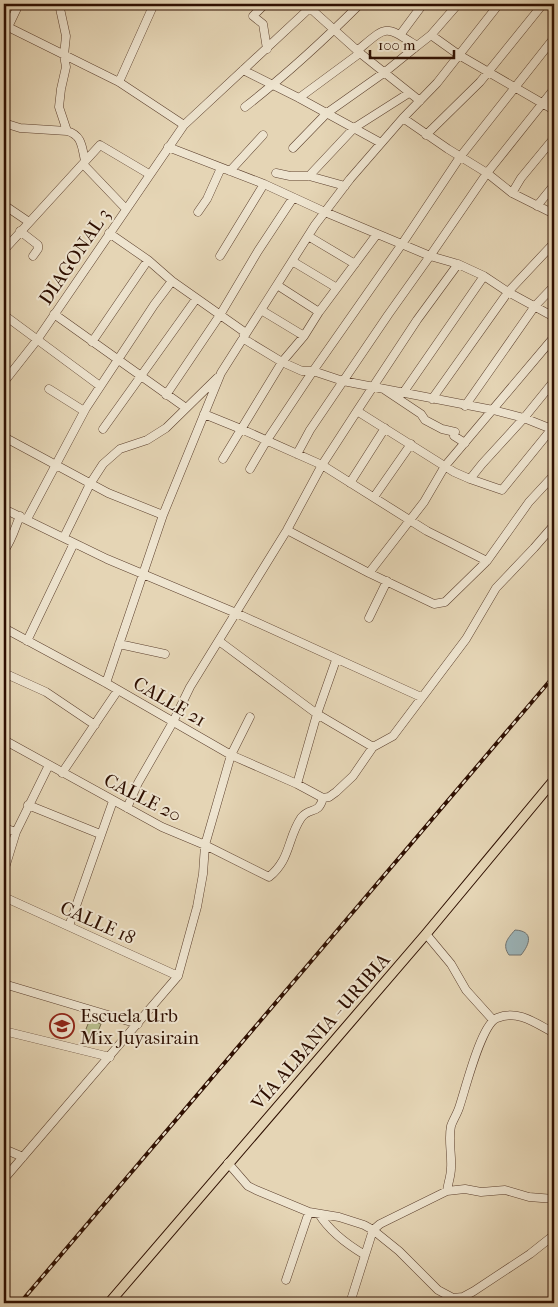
<svg xmlns="http://www.w3.org/2000/svg" width="558" height="1307" font-family="'IM FELL French Canon',serif">
<style>
.green{fill:#b7bc8b;stroke:#726646}
.water{fill:#9cb5ba;stroke:#707370}
.lines{fill:none;stroke-linecap:round;stroke-linejoin:round}
.minor-casing{stroke:#5c402e;stroke-width:9}
.major-casing{stroke:#2e0f01;stroke-width:11}
.minor{stroke:#eee4cf;stroke-width:8}
.major{stroke:#e5d5b5;stroke-width:9}
.rail-casing{stroke:#2e0f01;stroke-width:4}
.rail{stroke:#eee4cf;stroke-width:2;stroke-dasharray:5.5;stroke-linecap:butt}
.labels{text-anchor:middle;stroke-width:4;stroke-linejoin:round;paint-order:stroke}
.street-label{font-size:19px;fill:#2e0f01;stroke:#eee4cf}
.poi-label{font-size:19px;fill:#2e0f01;stroke:#eee4cf;text-anchor:start}
</style>
<rect width="100%" height="100%" fill="#e5d5b5"/>
<filter id="stains"><feTurbulence type="fractalNoise" baseFrequency=".004" numOctaves="4"/><feColorMatrix values="0 0 0 0 .2 0 0 0 0 .09 0 0 0 0 .02 0 0 0 .5 -.17"/></filter>
<radialGradient id="worn" r=".72"><stop offset=".6" stop-color="#630" stop-opacity="0"/><stop offset="1" stop-color="#630" stop-opacity=".3"/></radialGradient>
<path class="green" d="M90 1019 101 1024 93 1044 82 1039Z"/>
<path class="water" d="M515 930C534 931 530 944 521 955H509C502 945 507 939 515 930Z"/>
<g class="lines">
<defs>
<path id="minor" d="M59 4 66 36 64 55 66 67 61 89 59 107 67 131
M265 4 253 16 263 24 267 49
M310 8 360 53 420 101
M4 25 119 82 184 125
M8 27 19 4
M400 35 423 4
M431 35 458 4
M358 50C388 25 384 25 417 46L431 35 459 55 554 110
M243 70 299 98 381 143
M119 82 154 4
M299 98 360 53
M245 107C286 75 324 40 360 4
M403 118 448 149 487 173 512 193 554 214
M4 123 20 128 67 131C82 135 82 147 85 161
M426 135 480 82 543 4
M168 147 264 184 325 212 430 256 458 264 484 276 508 292 554 317
M293 148 327 113 385 72 417 46
M83 164 126 209
M230 171 263 135
M276 173 290 176H309L345 186
M309 176 354 128 409 93
M512 193 521 178 554 138
M4 205 29 222
M537 206 554 185
M198 212 207 199 221 168
M20 231 38 245V249L33 256
M109 233 148 260 172 281 243 331 244 339 282 362 302 371H313L343 381 493 410 524 418 554 430
M308 236 355 264
M4 250 100 145 149 174
M220 256 264 184
M292 261 337 288
M277 285 319 312
M4 287 5 285
M261 310 304 336
M54 314 186 408
M4 315 100 386
M92 342 148 260
M4 382 37 340 184 125 314 4
M49 389 84 411
M385 390 421 414 425 420 442 429 455 432 454 436 465 443
M403 393 484 276
M166 395 220 315 258 251 293 198
M432 399 508 292 554 243
M465 406 535 306 554 286
M357 411 454 472 470 479 482 464 524 418 554 381
M204 414 241 429 322 465 427 531 487 561
M103 429 196 299
M4 437 108 493 163 515
M297 454 310 430 388 315 430 256 487 173 554 89
M223 459 282 362 304 336 319 312 377 234
M250 469 267 440 313 371 402 244 460 157 554 38
M470 479 502 490 554 426
M350 483 385 428
M374 497 411 444
M4 509 107 559 236 613 421 697
M27 519 86 408 154 305 172 281
M287 530 369 573 424 502 445 466 554 337
M64 537 90 484 103 464 120 449 147 440 166 428 217 378
M4 551C13 538 14 530 20 516
M369 573 434 604 445 602 487 561 529 502 554 475
M369 618 387 581
M4 628 106 683 231 755 297 784 323 798
M27 641 74 543
M219 641 317 714 373 747
M119 644 165 654
M4 673 46 692 95 725
M106 683 163 515 221 373 315 225 350 179 403 118 437 83 499 4
M4 740 162 827 205 845 269 877C291 859 287 839 301 818 310 806 318 816 323 798
M62 773 118 690
M297 784 317 714 336 660
M323 798 329 797 336 792 353 776 373 747 393 736 466 639 496 588 534 548 554 525
M28 805 100 834
M127 808 138 783 173 722 190 687 287 530 322 465 357 411 417 320 458 264
M4 828 16 832
M4 871 16 832 49 765
M4 897 178 976
M69 926 113 801
M426 934 451 964 466 990 493 1020
M4 984 138 1024
M4 1031 110 1057
M4 1149 23 1157
M228 1163 248 1186 256 1190 309 1212 339 1217 364 1225 373 1230 399 1251 438 1290 453 1298 463 1297 474 1291 530 1254 554 1235
M4 1179 178 976 197 907 203 874 205 845 231 755 250 717
M447 1191C448 1183 451 1176 451 1168 452 1154 448 1140 451 1126 453 1120 457 1114 459 1108 465 1091 481 1024 497 1018 518 1009 537 1024 554 1033
M319 1214C330 1232 348 1245 365 1255
M286 1280 309 1212
M350 1303 373 1230 380 1224 447 1191 465 1189 481 1192 505 1190 529 1197 554 1199"/>
<path id="major" d="M109 1303 426 934 554 780"/>
</defs>
<use href="#minor" class="minor-casing"/>
<use href="#major" class="major-casing"/>
<use href="#minor" class="minor"/>
<use href="#major" class="major"/>
<defs>
<path id="rail" d="M20 1303 554 676"/>
</defs>
<use href="#rail" class="rail-casing"/>
<use href="#rail" class="rail"/>
</g>
<defs>
<symbol id="school-ring" viewBox="-11 -11 22 22"><circle r="9.5" fill="#eee4cf" stroke="#8f2418" stroke-width="1.5"/><path d="M0-5L7-2L0 1L-7-2ZM-4 1L0 2.5L4 1V4Q0 6-4 4Z" fill="#8f2418"/></symbol>
</defs>
<g fill-rule="evenodd">
<use href="#school-ring" x="48" y="1012" width="28" height="28"/>
</g>
<g class="labels">
<g class="street-label">
<text transform="translate(74 256) rotate(-56)" y="7">DIAGONAL 3</text>
<text transform="translate(170 701) rotate(30)" y="7">CALLE 21</text>
<text transform="translate(143 797) rotate(27)" y="7">CALLE 20</text>
<text transform="translate(98 922) rotate(24)" y="7">CALLE 18</text>
<text transform="translate(320 1031) rotate(-49)" y="7">VÍA ALBANIA - URIBIA</text>
</g>
<g class="poi-label">
<text x="80" y="1022">Escuela Urb<tspan x="80" dy="22">Mix Juyasirain</tspan></text>
</g>
</g>
<rect width="558" height="1307" fill="none" stroke="#e5d5b5" stroke-width="20"/>
<rect x="5" y="5" width="548" height="1297" fill="none" stroke="#2e0f01" stroke-width="2.5"/>
<rect x="10" y="10" width="538" height="1287" fill="none" stroke="#2e0f01"/>
<path d="M370 50v8h84v-8" fill="none" stroke="#2e0f01" stroke-width="2.5"/>
<text x="378" y="50" font-size="15" fill="#2e0f01" stroke="#eee4cf" stroke-width="4" paint-order="stroke">100 m</text>
<rect width="100%" height="100%" filter="url(#stains)"/>
<rect width="100%" height="100%" fill="url(#worn)"/>
</svg>
